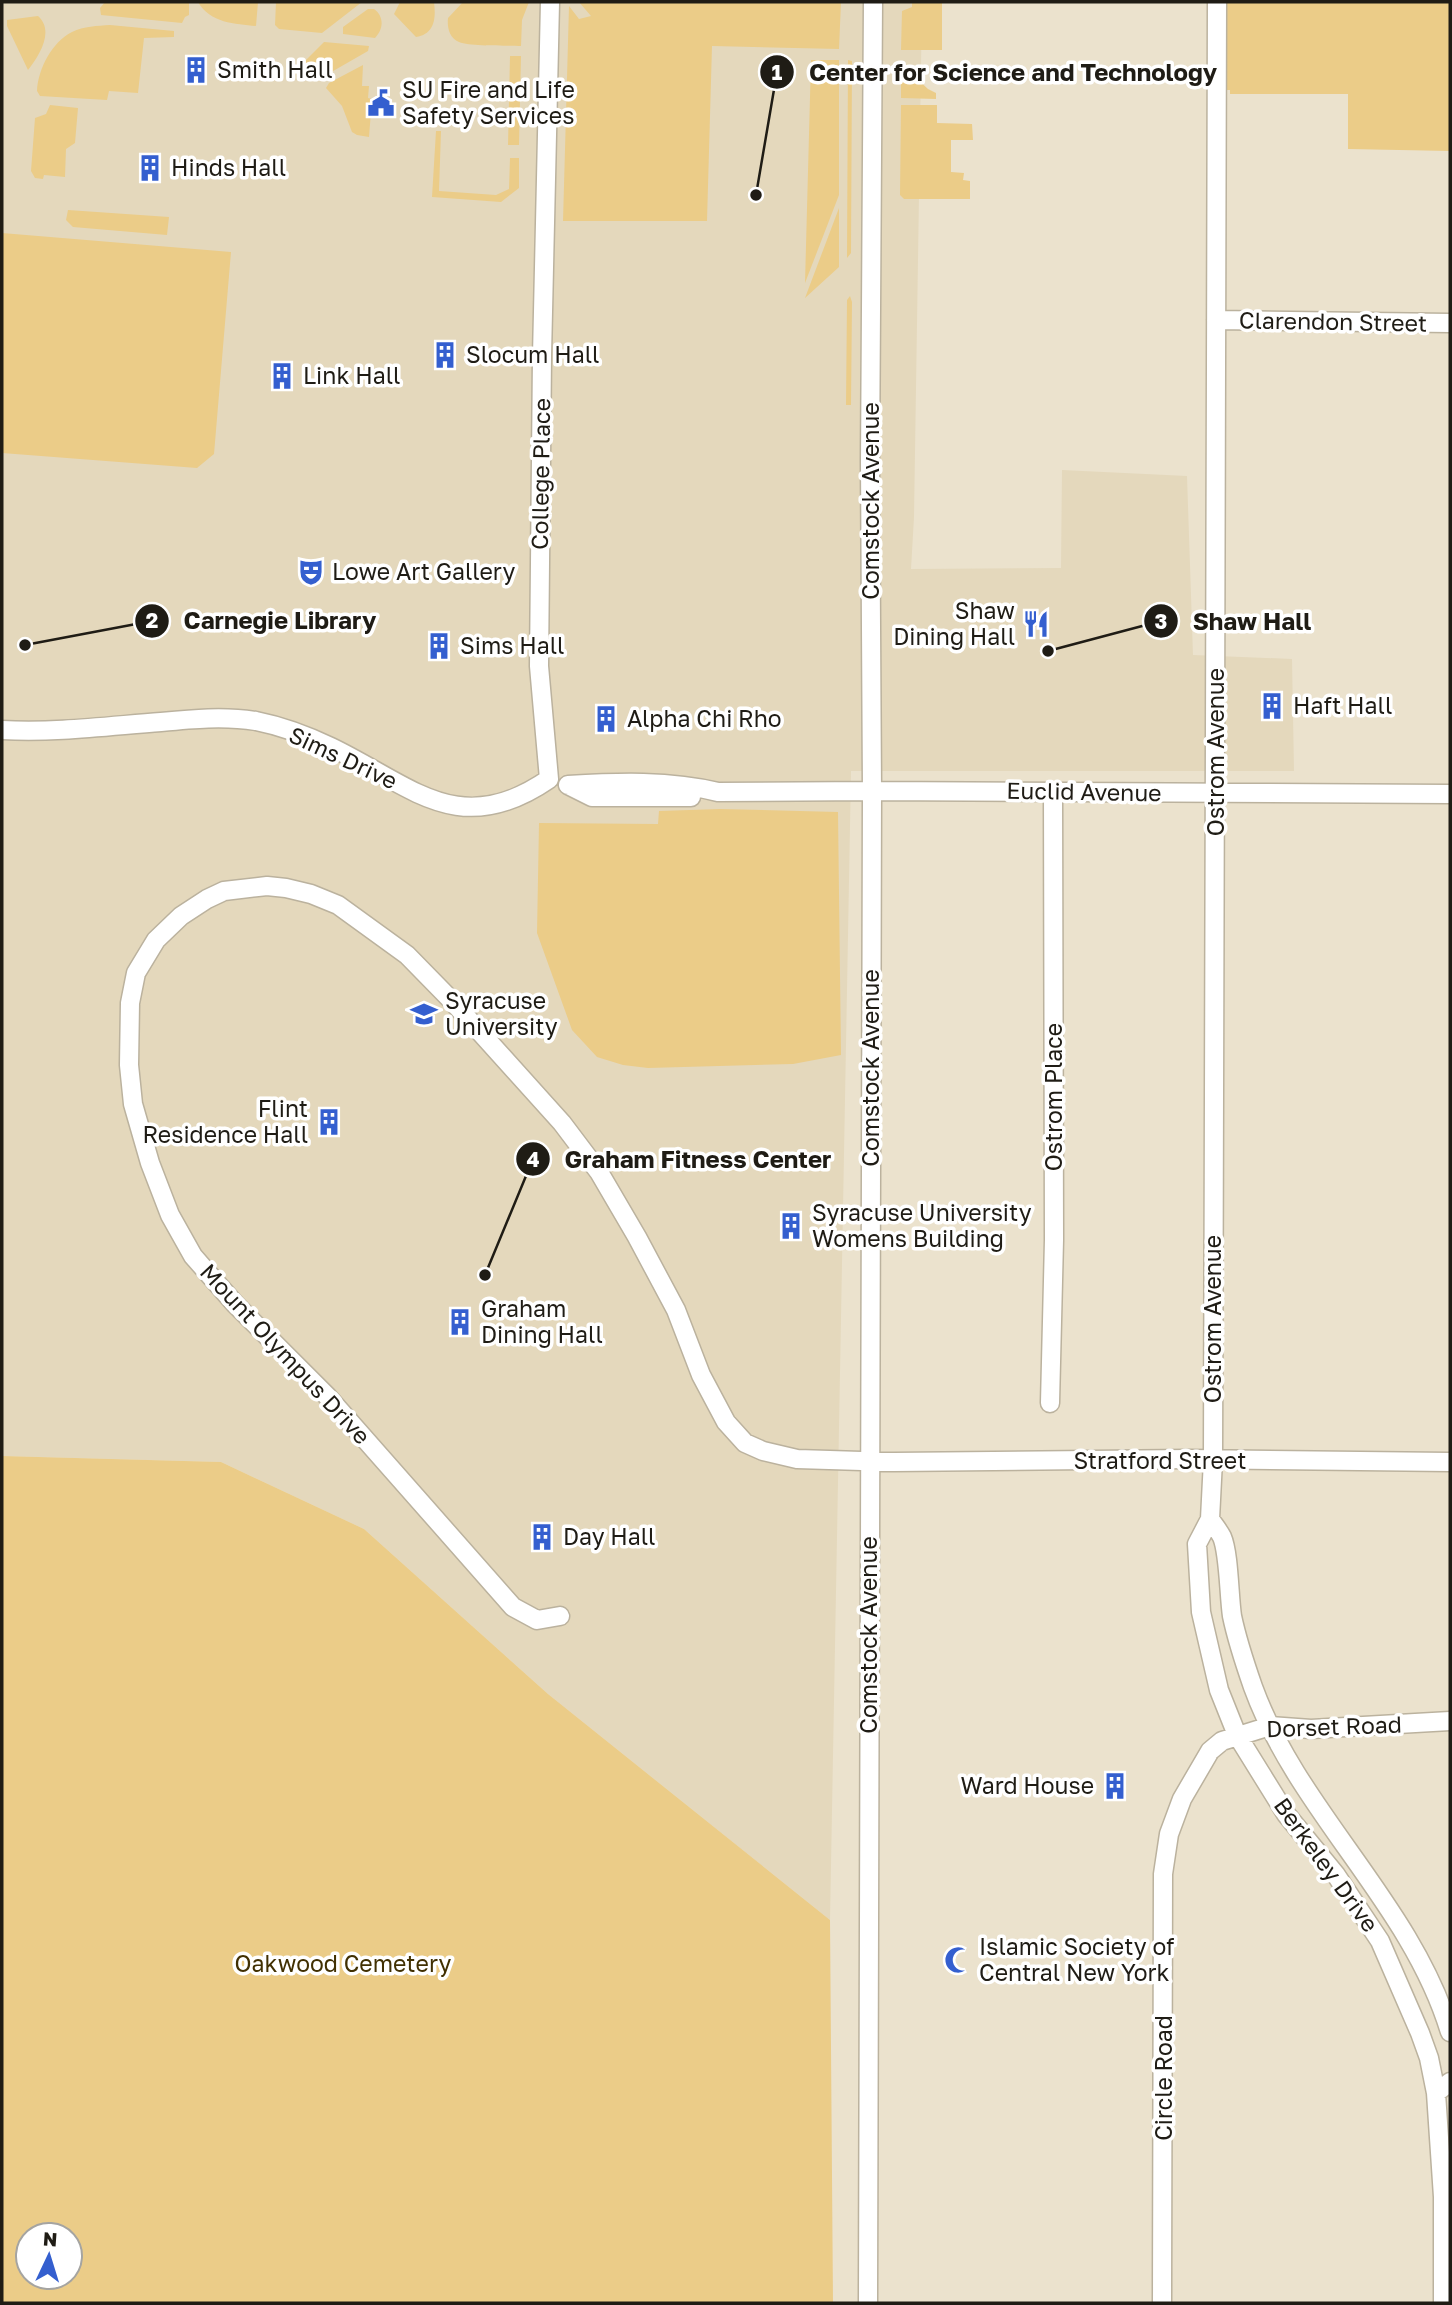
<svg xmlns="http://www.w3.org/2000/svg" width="1452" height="2305" font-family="'Golos Text',sans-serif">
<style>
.built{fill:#e4d8bc}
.green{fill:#ebcc88;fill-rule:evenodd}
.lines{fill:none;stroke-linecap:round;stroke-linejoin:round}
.minor-casing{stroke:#bbb29e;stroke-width:21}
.minor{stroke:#fff;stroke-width:18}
.labels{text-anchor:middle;stroke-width:7;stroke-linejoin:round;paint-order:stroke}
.poi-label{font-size:23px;fill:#1f1c15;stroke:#fff;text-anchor:start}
.street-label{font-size:23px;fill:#1f1c15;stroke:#fff}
.park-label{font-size:23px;fill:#413002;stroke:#fff}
.leader{fill:none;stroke:#1f1c15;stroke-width:2.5}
.callout-dot{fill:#1f1c15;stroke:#fff;stroke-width:2.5}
.mark-label{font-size:21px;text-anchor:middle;font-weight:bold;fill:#fff}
.callout-label{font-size:24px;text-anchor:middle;font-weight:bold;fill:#1f1c15;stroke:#fff;stroke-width:7;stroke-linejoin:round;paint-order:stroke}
</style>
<rect width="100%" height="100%" fill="#ebe2cd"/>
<path class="built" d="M2 2H922L914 517 911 569 1061 568 1062 470 1187 476 1193 655 1292 659 1294 771H851L830 1920 548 1694 364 1529 221 1462 2 1456Z"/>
<path class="green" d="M105 2H189V15L185 17 182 23 101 15 100 8Z
M198 2H258L256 26C235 24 210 23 198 2Z
M276 2H362L322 33 279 29 275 25Z
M400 2H434C436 18 435 34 416 37L394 14Z
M463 2H529L522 20 521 46C507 45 471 47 459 42 449 38 447 27 448 18Z
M579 2H841L839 49 712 46 707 221H563L569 6 579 19 591 16Z
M912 2H942V50H901L902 11 912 7Z
M1227 2H1450V151L1348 149V94H1230V90H1226Z
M368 9H374C385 17 383 30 375 38L343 34V27Z
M38 16C55 31 39 56 28 70L7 26V20Z
M110 25 174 31V37L144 38 138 93 109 91 107 100 40 96 37 91C38 69 52 42 72 32 84 26 97 26 110 25Z
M324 42 369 46 368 51 321 78 306 79 300 66Z
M510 56H521L519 145H508Z
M811 60H839V195L805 283Z
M848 60 852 61 851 253 847 258Z
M363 65 362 86H369L368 98 372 99 369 137 357 135 352 132 342 106 326 88 329 83Z
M901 75H913L928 89 936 93V99L901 98Z
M50 105 78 108 75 143 66 149 65 177 44 175 43 179 35 178 31 171 35 118 46 114Z
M901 105H937V123L972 124 973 140H951V172L964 173 963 180 970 181V199H904L900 195Z
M436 131H441L439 191 496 195 509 189 510 158H519V188L501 202 432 197Z
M839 208V267L805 298Z
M68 210 169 217 167 235 73 227 66 220Z
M2 233 231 252 214 454 197 468 2 453Z
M850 296 852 302 851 405H846L847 300Z
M720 809 838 812 841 1055 793 1064 648 1068 623 1065 597 1057 572 1030 537 933 539 823 658 824 659 811Z
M2 1456 221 1462 364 1529 548 1694 830 1920 833 2303H2ZM28 2235H70V2277H28Z"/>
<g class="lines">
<defs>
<path id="minor" d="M1217 2 1213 1460 1210 1519 1197 1544 1201 1612 1219 1690 1237 1735 1286 1814 1336 1875 1380 1941 1420 2033 1429 2058 1436 2093 1443 2197V2303
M1216 320 1450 323
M2 730C55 733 108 726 161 722 192 719 224 716 256 721 281 726 308 736 331 747 412 786 459 841 549 779
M549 779 539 666 542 356 550 2
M568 785C617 782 670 780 718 792L872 791 1450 794
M568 785 592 797H691
M1050 1403 1054 1240 1053 792
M1210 1519C1214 1525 1219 1531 1222 1537 1229 1553 1229 1596 1232 1616 1237 1640 1245 1664 1253 1687 1299 1813 1411 1903 1450 2032
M560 1616 537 1620 513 1607 327 1396 235 1304 193 1256 170 1215 150 1163 133 1104 129 1065 130 1003 136 973 156 940 181 916 207 899 224 891 267 886 286 888 311 894 338 905 407 955 453 1002 562 1123 599 1172 637 1237 676 1310 701 1375 726 1422 745 1443 763 1451 797 1459 894 1462 1189 1459 1450 1462
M1436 2093 1450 2082
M868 2303 872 791 870 462 873 2
M1162 2303 1163 1874 1169 1834 1182 1799 1210 1751 1222 1741 1270 1726 1311 1729 1450 1721"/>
</defs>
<use href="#minor" class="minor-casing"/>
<use href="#minor" class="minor"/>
</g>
<defs>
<symbol id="building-bare" viewBox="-9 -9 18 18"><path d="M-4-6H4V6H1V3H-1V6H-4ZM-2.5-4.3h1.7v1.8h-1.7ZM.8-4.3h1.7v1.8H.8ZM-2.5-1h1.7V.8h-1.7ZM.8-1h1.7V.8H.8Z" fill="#345fcf" stroke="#fff" stroke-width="2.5" paint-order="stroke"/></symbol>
<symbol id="civic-bare" viewBox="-9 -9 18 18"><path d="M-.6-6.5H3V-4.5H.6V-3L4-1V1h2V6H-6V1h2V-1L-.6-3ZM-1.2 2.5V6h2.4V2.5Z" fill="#345fcf" stroke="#fff" stroke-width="2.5" paint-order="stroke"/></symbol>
<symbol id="theatre-bare" viewBox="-9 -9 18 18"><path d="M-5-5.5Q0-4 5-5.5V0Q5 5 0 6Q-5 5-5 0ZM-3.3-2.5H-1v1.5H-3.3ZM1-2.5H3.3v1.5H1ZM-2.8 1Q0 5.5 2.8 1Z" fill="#345fcf" stroke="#fff" stroke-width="2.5" paint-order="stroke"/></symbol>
<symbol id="restaurant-bare" viewBox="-9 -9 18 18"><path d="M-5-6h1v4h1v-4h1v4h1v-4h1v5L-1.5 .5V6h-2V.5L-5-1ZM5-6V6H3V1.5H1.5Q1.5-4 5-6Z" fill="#345fcf" stroke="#fff" stroke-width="2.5" paint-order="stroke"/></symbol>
<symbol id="university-bare" viewBox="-9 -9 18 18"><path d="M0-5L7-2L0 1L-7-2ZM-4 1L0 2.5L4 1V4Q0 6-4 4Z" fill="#345fcf" stroke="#fff" stroke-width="2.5" paint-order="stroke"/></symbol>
<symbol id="mosque-bare" viewBox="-9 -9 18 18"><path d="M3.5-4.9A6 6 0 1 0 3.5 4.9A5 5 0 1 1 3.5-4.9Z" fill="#345fcf" stroke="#fff" stroke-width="2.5" paint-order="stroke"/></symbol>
</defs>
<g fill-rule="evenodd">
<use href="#building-bare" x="177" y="51" width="38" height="38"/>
<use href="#civic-bare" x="362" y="84" width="38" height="38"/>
<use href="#building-bare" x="131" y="149" width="38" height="38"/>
<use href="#building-bare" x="426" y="336" width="38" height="38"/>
<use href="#building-bare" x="263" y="357" width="38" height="38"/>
<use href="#theatre-bare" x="292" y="553" width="38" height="38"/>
<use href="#restaurant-bare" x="1017" y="605" width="38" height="38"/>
<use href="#building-bare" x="420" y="627" width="38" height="38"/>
<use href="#building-bare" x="1253" y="687" width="38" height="38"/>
<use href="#building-bare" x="587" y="700" width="38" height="38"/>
<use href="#university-bare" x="405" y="995" width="38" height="38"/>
<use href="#building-bare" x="310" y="1103" width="38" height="38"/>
<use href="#building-bare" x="772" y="1207" width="38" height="38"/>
<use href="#building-bare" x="441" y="1303" width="38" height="38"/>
<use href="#building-bare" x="523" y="1518" width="38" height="38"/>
<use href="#building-bare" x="1096" y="1767" width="38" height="38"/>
<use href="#mosque-bare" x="939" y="1941" width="38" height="38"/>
</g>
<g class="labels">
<g class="poi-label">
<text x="217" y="78">Smith Hall</text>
<text x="402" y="98">SU Fire and Life<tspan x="402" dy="26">Safety Services</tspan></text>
<text x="171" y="176">Hinds Hall</text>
<text x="466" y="363">Slocum Hall</text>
<text x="303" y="384">Link Hall</text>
<text x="332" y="580">Lowe Art Gallery</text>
<text x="1015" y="619" text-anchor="end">Shaw<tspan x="1015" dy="26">Dining Hall</tspan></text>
<text x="460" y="654">Sims Hall</text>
<text x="1293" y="714">Haft Hall</text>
<text x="627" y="727">Alpha Chi Rho</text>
<text x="445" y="1009">Syracuse<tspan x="445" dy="26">University</tspan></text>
<text x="308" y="1117" text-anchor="end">Flint<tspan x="308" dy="26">Residence Hall</tspan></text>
<text x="812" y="1221">Syracuse University<tspan x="812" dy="26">Womens Building</tspan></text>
<text x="481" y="1317">Graham<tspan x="481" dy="26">Dining Hall</tspan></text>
<text x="563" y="1545">Day Hall</text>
<text x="1094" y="1794" text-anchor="end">Ward House</text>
<text x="979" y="1955">Islamic Society of<tspan x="979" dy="26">Central New York</tspan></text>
</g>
<g class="street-label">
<text transform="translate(1333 322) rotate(1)" y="8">Clarendon Street</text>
<text transform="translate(541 474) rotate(-89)" y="8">College Place</text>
<text transform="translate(871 501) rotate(-90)" y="8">Comstock Avenue</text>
<text transform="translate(1216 752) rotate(-90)" y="8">Ostrom Avenue</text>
<text transform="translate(343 758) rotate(25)" y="8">Sims Drive</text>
<text transform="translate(1084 792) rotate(1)" y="8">Euclid Avenue</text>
<text transform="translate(871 1068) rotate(-90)" y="8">Comstock Avenue</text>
<text transform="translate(1054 1097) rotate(-90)" y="8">Ostrom Place</text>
<text transform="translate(1213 1319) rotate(-90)" y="8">Ostrom Avenue</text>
<text transform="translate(285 1354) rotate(47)" y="8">Mount Olympus Drive</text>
<text x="1160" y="1469">Stratford Street</text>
<text transform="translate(869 1635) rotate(-90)" y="8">Comstock Avenue</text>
<text transform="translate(1334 1727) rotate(-2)" y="8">Dorset Road</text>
<text transform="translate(1326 1865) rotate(54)" y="8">Berkeley Drive</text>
<text transform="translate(1164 2078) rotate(-90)" y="8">Circle Road</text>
</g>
<g class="park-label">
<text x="343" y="1972">Oakwood Cemetery</text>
</g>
</g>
<path class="leader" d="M756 195L777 72M25 645L152 621M1048 651L1161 621M485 1275L533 1159"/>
<g class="callout-dot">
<circle cx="756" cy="195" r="7"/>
<circle cx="25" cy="645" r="7"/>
<circle cx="1048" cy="651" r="7"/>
<circle cx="485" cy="1275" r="7"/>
<circle cx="777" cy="72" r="18"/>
<circle cx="152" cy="621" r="18"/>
<circle cx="1161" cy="621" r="18"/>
<circle cx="533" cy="1159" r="18"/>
</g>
<g class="mark-label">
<text x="777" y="80">1</text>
<text x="152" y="628">2</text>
<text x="1161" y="629">3</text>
<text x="533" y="1167">4</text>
</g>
<g class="callout-label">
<text x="1013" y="81">Center for Science and Technology</text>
<text x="280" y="629">Carnegie Library</text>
<text x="1252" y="630">Shaw Hall</text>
<text x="698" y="1168">Graham Fitness Center</text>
</g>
<rect width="1452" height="2305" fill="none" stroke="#1f1c15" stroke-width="7"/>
<g transform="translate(49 2256) rotate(4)"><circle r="33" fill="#ffffff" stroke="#a5a4a1" stroke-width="2"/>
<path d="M0-5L12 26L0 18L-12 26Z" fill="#345fcf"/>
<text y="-10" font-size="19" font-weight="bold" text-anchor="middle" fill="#1f1c15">N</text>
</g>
</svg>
